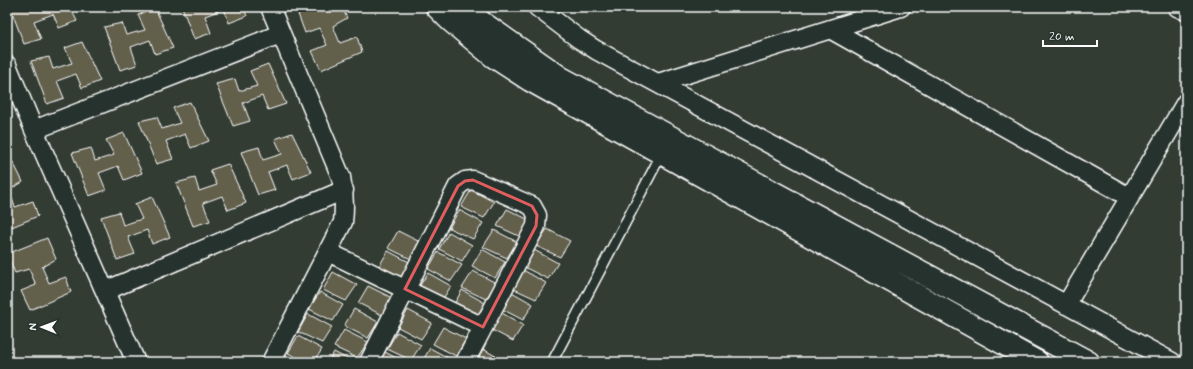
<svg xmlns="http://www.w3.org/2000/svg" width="1193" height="369" font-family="Mynerve,sans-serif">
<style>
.building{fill:#625f4b;stroke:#fff}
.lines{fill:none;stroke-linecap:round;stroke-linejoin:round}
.lane-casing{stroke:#fff;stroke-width:12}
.street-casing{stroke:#fff;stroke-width:21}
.secondary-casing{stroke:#fff;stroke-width:25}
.lane{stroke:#26332d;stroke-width:9}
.street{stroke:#26332d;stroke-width:18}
.secondary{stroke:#26332d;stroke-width:22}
.marked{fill:none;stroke:#e05e5e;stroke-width:3;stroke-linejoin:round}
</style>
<rect width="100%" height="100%" fill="#323c33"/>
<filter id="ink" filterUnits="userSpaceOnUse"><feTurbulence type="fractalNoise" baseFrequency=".025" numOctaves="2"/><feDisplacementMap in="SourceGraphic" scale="8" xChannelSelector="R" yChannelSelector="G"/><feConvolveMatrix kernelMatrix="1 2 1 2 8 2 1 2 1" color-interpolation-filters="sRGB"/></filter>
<g filter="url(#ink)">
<path class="building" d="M10 7H29L30 9 37 7H70L77 21 59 28 53 14 34 21 41 39 24 44Z
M182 7H243L247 16 229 23 224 9 205 16 211 33 194 39Z
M314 7H342L347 18 333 26 340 43 357 37 362 52 321 70 312 51 327 45 319 28 305 33 298 14Z
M155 8 173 48 155 54 150 40 131 47 137 65 120 70 104 27 122 23 126 35 145 30 138 15Z
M82 42 100 81 82 88 76 74 57 81 64 98 47 104 31 61 49 57 53 69 72 63 65 48Z
M268 64 286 104 268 110 262 96 243 103 250 121 233 126 216 84 235 79 239 91 257 86 250 71Z
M190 102 209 141 191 148 185 134 166 141 173 159 156 164 139 121 157 117 162 129 180 123 173 108Z
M124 133 142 173 124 180 118 166 99 173 106 190 89 196 72 153 91 148 95 161 114 155 106 140Z
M292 133 311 172 293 179 287 165 268 172 275 190 258 195 241 152 259 147 263 160 282 154 275 139Z
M13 162 23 182 9 190 15 207 33 201 38 216 7 229V164Z
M228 164 246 203 228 210 222 196 203 203 210 221 193 226 176 183 195 178 199 191 217 185 210 170Z
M471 190 494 202 484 218 461 207Z
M152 197 170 237 152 244 147 230 128 237 135 254 117 260 101 217 119 212 123 225 142 219 135 204Z
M507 209 531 221 521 237 497 226Z
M459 210 483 223 473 239 449 228Z
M547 229 570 241 560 257 536 246Z
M494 230 517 242 507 258 483 247Z
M398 231 422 243 411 259 388 248Z
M449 232 472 245 462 261 439 249Z
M47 238 56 259 42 267 49 283 66 277 71 292 30 310 21 291 36 285 29 269 15 273 7 254Z
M482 249 505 262 495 278 472 266Z
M534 250 558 263 548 279 524 267Z
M388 251 411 263 401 279 378 268Z
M438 252 462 265 451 281 428 269Z
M523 270 546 283 536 299 512 288Z
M473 271 496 283 486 299 462 288Z
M333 272 357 285 346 301 323 290Z
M428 273 451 286 441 302 417 290Z
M368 286 392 298 382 315 358 303Z
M462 290 485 303 475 319 452 308Z
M510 291 533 304 523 320 500 308Z
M320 292 343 305 333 321 309 309Z
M354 309 378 322 368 338 344 326Z
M408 310 432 323 421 339 398 327Z
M500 312 523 325 513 341 490 329Z
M308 314 332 327 322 343 298 332Z
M443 327 466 339 456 356 433 344Z
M344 330 368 342 357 358 334 347Z
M397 332 421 345 411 360 387 349Z
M298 336 322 349 314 362H306L288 353Z
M430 348 454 361 453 362H422Z
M483 349 506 362H475Z
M334 352 353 362H328Z
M385 352 404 362H378Z
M286 355 299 362H282Z"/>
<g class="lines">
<defs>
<path id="lane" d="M552 362 662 153"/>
<path id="street" d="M270 7 341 177C344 192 345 206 343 222L271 362
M537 7 579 39 596 50 1172 362
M1177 7 1186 11
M830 29 1129 197
M7 65 34 130 136 362
M658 83 901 7
M34 130 280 34
M328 252 483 327
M105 291 344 190
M1066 305 1186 102
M369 362 458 186 465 181 473 180 532 206 537 215 536 226 465 362"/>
<path id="secondary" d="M437 7 450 20 493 56 530 80 1037 362
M465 7 481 22 561 78 1088 362"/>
</defs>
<use href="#lane" class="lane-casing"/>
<use href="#street" class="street-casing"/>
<use href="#secondary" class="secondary-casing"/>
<use href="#lane" class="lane"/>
<use href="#street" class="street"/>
<use href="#secondary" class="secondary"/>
</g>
</g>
<path class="marked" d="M473 180 532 206 537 215 536 226 483 327 405 289 458 186 465 181Z"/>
<rect width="1193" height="369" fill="none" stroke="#26332d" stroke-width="24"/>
<rect x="12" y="12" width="1169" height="345" fill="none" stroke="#fff" stroke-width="1.5" filter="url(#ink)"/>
<g transform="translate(42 327) rotate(271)" stroke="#26332d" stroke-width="3" paint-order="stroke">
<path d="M0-3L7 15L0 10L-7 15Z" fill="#ffffff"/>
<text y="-6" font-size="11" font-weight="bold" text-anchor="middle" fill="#ffffff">N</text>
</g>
<path d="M1043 40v6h54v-6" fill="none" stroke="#ffffff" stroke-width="2"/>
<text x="1049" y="40" font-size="12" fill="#ffffff" stroke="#26332d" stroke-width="3" paint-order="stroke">20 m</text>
</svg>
